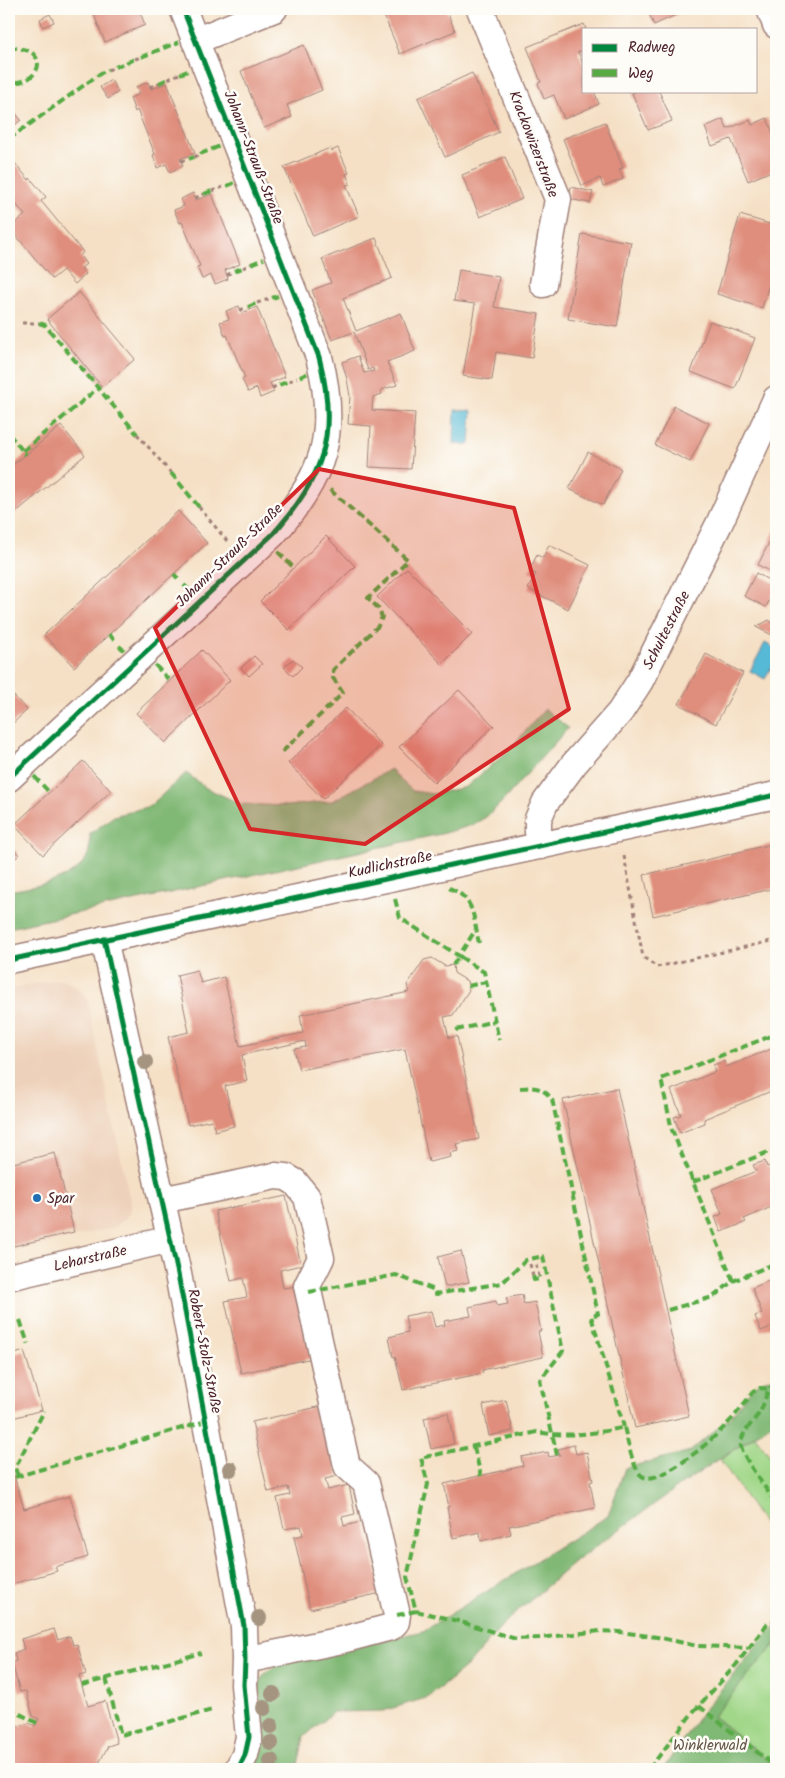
<svg xmlns="http://www.w3.org/2000/svg" width="785" height="1778" font-family="Kalam,sans-serif">
<style>
.built{fill:#eed1ba}
.green{fill:#a1d789;stroke:#767b5a}
.forest{fill:#80b875;stroke:#656c50}
.water{fill:#57bad6;stroke:#506c80}
.building{fill:#df8d7c}
.lines{fill:none;stroke-linecap:round;stroke-linejoin:round}
.minor-casing{stroke:#a08078;stroke-width:29}
.path{stroke:#a08078;stroke-width:3;stroke-dasharray:4 4;stroke-linecap:butt}
.minor{stroke:#fff;stroke-width:26}
.quiet{stroke:#57aa44;stroke-width:4;stroke-dasharray:8 4;stroke-linecap:butt}
.cycleway-casing{stroke:#fdfcf7;stroke-width:8}
.cycleway{stroke:#00873e;stroke-width:5}
.tree{fill:#a59480}
.marked{fill:#d62828;fill-opacity:0.2;stroke:#d62828;stroke-width:4;stroke-linejoin:round}
.poi-dot{fill:#1f6fb2;stroke:#fdfcf7;stroke-width:2}
.labels{text-anchor:middle;stroke-width:5;stroke-linejoin:round;paint-order:stroke}
.street-label{font-size:15px;fill:#4a1f2b;stroke:#fdfcf7}
.poi-label{font-size:15px;fill:#4a1f2b;stroke:#fdfcf7;text-anchor:start}
.park-label{font-size:15px;fill:#645647;stroke:#fdfcf7}
</style>
<rect width="100%" height="100%" fill="#fdfcf7"/>
<filter id="ink" filterUnits="userSpaceOnUse"><feTurbulence type="fractalNoise" baseFrequency=".02" numOctaves="2"/><feDisplacementMap in="SourceGraphic" scale="10" xChannelSelector="R" yChannelSelector="G"/><feConvolveMatrix kernelMatrix="1 2 1 2 8 2 1 2 1" color-interpolation-filters="sRGB"/></filter>
<filter id="wash" filterUnits="userSpaceOnUse"><feTurbulence type="fractalNoise" baseFrequency=".0096" numOctaves="4" result="noise"/><feDisplacementMap in="SourceGraphic" scale="20" xChannelSelector="R" yChannelSelector="G"/><feGaussianBlur stdDeviation="1.12" result="paint"/><feColorMatrix in="noise" values="0 0 0 0 0 0 0 0 0 0 0 0 0 0 0 0 0 1.4 0 .05"/><feComposite in="paint" operator="in"/></filter>
<g filter="url(#wash)">
<rect width="100%" height="100%" fill="#f5e0c5"/>
<path class="built" d="M54 980 65 981 74 985 87 998 131 1205 129 1214 116 1227 9 1252V989Z"/>
<path class="green" d="M755 1436 776 1464V1543L720 1459Z
M776 1643V1767L713 1716Z"/>
<path class="forest" d="M545 709 568 728 502 802 486 817 472 825 445 833 9 928V891C33 887 79 880 88 854 90 848 90 840 90 834L114 816 150 806 186 773 206 788 241 804 287 806 332 801 391 769 399 779 413 791 433 794 466 787 507 752Z
M776 1376V1421L682 1484 576 1561 504 1623 468 1665 429 1697 383 1711 333 1712 304 1737 297 1769H251C258 1757 264 1743 265 1729 265 1710 250 1683 269 1670 273 1667 279 1665 283 1663L423 1631 608 1516 625 1468 691 1451 730 1417 749 1392 760 1382Z
M776 1626V1643L713 1716 775 1766 776 1769H663L699 1716 767 1634Z"/>
<path class="water" d="M455 410 472 411 470 444H454Z
M765 643 776 649V658L765 679 750 671Z"/>
<g id="blocks">
<path class="building" d="M95 9H139L145 25 105 42 92 10Z
M387 9H446L455 31 400 54 382 11Z
M647 9H689L654 25Z
M50 14 54 22 43 27 40 19Z
M584 24 586 29H584V50L578 52 584 66V91H594L599 104 564 119 554 95 544 99 538 83 541 82 527 47Z
M304 45 322 90 287 105 292 117 264 128 241 71Z
M472 73 499 132 445 157 418 98Z
M111 80 118 92 108 99 100 87Z
M148 82 151 89 167 83 195 153 180 159 183 166 170 172 166 164 157 168 153 155 155 154 137 110 135 112 130 98 139 94 136 87Z
M638 91H659L672 121 648 130 632 93Z
M9 105 21 120 9 130Z
M767 118 776 141V169L748 181 731 139 712 146 705 127 723 119 727 129 750 120 752 125Z
M605 122 623 168 619 169 623 179 603 187 600 178 582 186 563 139Z
M330 148 331 151 338 148 349 173 346 174 350 184 346 185 359 216 313 236 284 167Z
M9 156 29 180 30 178 46 197 41 201 83 252 80 256 86 264 81 268 86 274 75 284 63 270 52 279 10 228 25 215 9 196 12 194 9 190Z
M505 157 522 199 480 217 462 175Z
M571 187 593 192 590 203 568 199Z
M193 193 196 200 212 194 240 264 225 270 228 279 215 284 211 275 202 279 197 267 200 266 182 222 180 223 174 210 184 206 181 199Z
M740 215 776 226V261L762 308 717 294Z
M582 234 631 242 617 327 568 319Z
M376 238 392 278 343 298 356 331 401 313 415 351 387 362 397 385 381 390 382 394 373 397 372 410 415 413 411 469 369 467 371 426 348 424 350 396 347 379 342 362 358 356 364 373 374 371 373 368 368 370 354 332 332 340 312 290 331 283 322 259Z
M459 270 499 277 494 307 539 314 532 358 496 352 492 380 463 376 475 304 454 301Z
M79 292 135 359 102 387 47 319Z
M239 306 242 313 257 307 285 377 270 383 274 392 260 398 257 388 248 392 242 379 245 378 227 335 225 336 220 322 229 319 226 311Z
M710 321 755 338 735 389 691 372Z
M674 406 709 423 690 462 655 445Z
M61 426 85 455 9 518V468Z
M588 452 621 469 603 505 569 489Z
M178 511 207 543 74 667 44 635Z
M776 528V574L758 565Z
M326 536 355 566 289 630 260 601Z
M549 545 590 565 568 609 528 589 536 574 529 571 537 555 543 558Z
M407 568 472 634 442 664 377 597Z
M756 573 776 584V588L766 607 744 596Z
M769 620 776 626V637L756 627Z
M202 650 230 680 165 743 136 713Z
M706 654 743 673 716 724 679 704Z
M254 656 262 664 249 676 241 668Z
M293 659 302 667 293 676 284 667Z
M459 690 494 726 434 783 399 747Z
M9 691 27 710 9 727Z
M346 708 381 745 323 799 288 763Z
M83 761 111 791 43 855 14 825Z
M776 843V888L653 916 644 875Z
M9 844 19 855 9 864Z
M432 958 445 966 453 965 454 973 467 981 469 990 453 1015 444 1017 449 1038 457 1036 479 1139 456 1144 458 1151 450 1153 451 1157 429 1162 405 1049 299 1070 294 1049 306 1047 305 1041 242 1055 247 1081 225 1086 234 1126 215 1131 212 1120 188 1125 168 1037 189 1032 177 975 197 970 201 983 224 977 240 1046 303 1033 300 1015 409 992 407 985 424 960Z
M776 1047V1089L704 1119 705 1123 680 1133 674 1117 681 1115 671 1090 715 1072 713 1065 724 1061 726 1067Z
M617 1088 689 1416 635 1428 563 1100Z
M55 1153 74 1232 9 1247V1164Z
M765 1161 767 1167 776 1163V1205L744 1219 746 1222 721 1232 715 1217 722 1214 712 1189 756 1171 753 1165Z
M286 1196 301 1265 280 1270 283 1288 297 1286 313 1358 241 1373 225 1301 247 1297 243 1278 231 1281 215 1211Z
M461 1251 469 1282 445 1287 438 1257Z
M776 1278V1325L761 1331 755 1316 762 1313 752 1288Z
M522 1295 524 1304 535 1302 541 1331H538L543 1357 482 1370 483 1373 403 1390 395 1356 393 1357 389 1337 408 1332 405 1316 431 1311 435 1327 445 1325 444 1321 471 1316 469 1307 496 1301 497 1306 508 1304 506 1298Z
M24 1351 42 1410 9 1419V1356Z
M506 1400 513 1431 489 1436 483 1405Z
M322 1406 338 1476 325 1479 328 1490 349 1485 355 1514 342 1517 344 1526 365 1521 381 1593 310 1609 294 1537 303 1535 301 1526 284 1529 277 1498 290 1495 288 1487 268 1492 252 1422Z
M448 1413 454 1444 431 1449 424 1418Z
M574 1445 576 1454 587 1452 593 1481 590 1482 595 1508 509 1526 511 1534 481 1541 480 1532 453 1538 447 1507H449L444 1484 523 1466 521 1457 548 1452 549 1457 560 1455 558 1449Z
M9 1459 24 1509 70 1496 88 1557 55 1567 57 1571 9 1585Z
M54 1629 58 1640 70 1636 73 1645 77 1644 86 1674 79 1676 88 1706 105 1701 117 1743 108 1746 96 1769H9V1729L29 1723 35 1726 39 1719 33 1716 26 1691 20 1692 12 1663 16 1661 14 1653 24 1649 21 1639Z"/>
</g>
</g>
<g filter="url(#ink)">
<use href="#blocks" fill-opacity="0" stroke="#a08078" stroke-width="1"/>
<g class="lines">
<defs>
<path id="minor" d="M480 9 558 199 543 284
M770 9 776 25
M195 41 274 9
M9 778 273 534C324 476 339 434 319 357L183 9
M541 846 538 832V819L545 803 574 764 620 712 640 681 719 524 776 399
M104 939 178 1274 244 1626 245 1660 244 1685 249 1737 245 1755 238 1769
M9 960 776 795
M162 1200 275 1176 286 1177 295 1182 307 1197 321 1258 307 1286 347 1466 366 1483 397 1615 396 1622 391 1627 342 1640 245 1660
M9 1277 171 1239"/>
</defs>
<use href="#minor" class="minor-casing"/>
<path class="path" d="M135 59 141 57
M108 70 115 67
M168 79 179 74
M150 87 159 83
M194 157 200 154
M181 161 189 159
M212 191 223 187
M195 198 204 194
M243 268 251 264
M227 275 234 271
M257 303 269 299
M240 310 248 307
M22 323H39
M289 381 297 378
M272 388 279 385
M137 434 171 473
M199 507 227 541
M624 856 643 957 657 967 776 940
M530 1264 533 1276
M536 1265 539 1276"/>
<use href="#minor" class="minor"/>
<path class="quiet" d="M9 48C53 46 42 86 9 82
M141 57 179 42
M115 67 135 59
M180 74 190 70
M159 83 168 79
M9 139 101 73 108 70
M200 154 220 146
M189 159 194 157
M227 186 234 183
M204 194 212 191
M251 264 264 259
M234 271 243 268
M272 298 278 296
M248 307 257 303
M39 323 45 325 137 434
M300 377 308 373
M279 385 289 381
M9 434 26 455
M23 451 98 388
M171 473 199 507
M278 552 294 568
M174 574 178 579
M184 585 189 590
M109 634 114 640
M119 646 124 650
M155 665 170 681
M282 752 343 693 333 678V670L378 626 382 617 378 608 368 598 408 560 328 488
M34 776 49 792
M449 888C476 898 473 919 479 943
M395 899 400 918 459 956 476 929
M453 965 459 956 484 972 499 1040
M468 986 486 982
M456 1030 495 1021
M520 1088C535 1087 541 1086 552 1099L598 1314 591 1316 624 1427
M693 1182 776 1149
M533 1276 534 1280 540 1279 539 1276
M733 1281 672 1130 661 1079 776 1034
M309 1292 396 1275 435 1290 436 1294 502 1283 526 1260 543 1256 563 1351 540 1380 557 1455
M668 1310 713 1297 733 1281 776 1263
M20 1320 28 1344
M776 1383C765 1389 766 1401 760 1412 754 1421 744 1430 741 1441 737 1452 769 1492 776 1503
M474 1447 481 1476
M18 1476 15 1468 44 1411
M15 1477 206 1421
M416 1611 458 1621 516 1639 539 1638 600 1631 620 1632 657 1637 697 1646 748 1648
M397 1615 416 1611 407 1577 428 1484 421 1458 537 1432C565 1437 597 1434 624 1427 627 1438 633 1470 642 1476 659 1488 717 1436 729 1422 738 1413 745 1402 753 1392L760 1388 769 1389
M106 1678 121 1735 212 1710
M82 1685 201 1653
M699 1706 776 1767
M9 1708 37 1723
M649 1769 694 1711 736 1665 767 1624 776 1620"/>
<defs>
<path id="cycleway" d="M9 778 273 534C324 476 339 434 319 357L183 9
M104 939 178 1274 244 1626 245 1660 244 1685 249 1737 245 1755 238 1769
M9 960 776 795"/>
</defs>
<use href="#cycleway" class="cycleway-casing"/>
<use href="#cycleway" class="cycleway"/>
</g>
<g class="tree">
<circle cx="145" cy="1062" r="8"/>
<circle cx="230" cy="1469" r="8"/>
<circle cx="259" cy="1618" r="8"/>
<circle cx="273" cy="1694" r="8"/>
<circle cx="264" cy="1708" r="8"/>
<circle cx="271" cy="1726" r="8"/>
<circle cx="271" cy="1743" r="8"/>
<circle cx="271" cy="1761" r="8"/>
</g>
</g>
<path class="marked" d="M319 469 514 508 569 709 365 844 250 829 155 628Z"/>
<circle class="poi-dot" cx="37" cy="1198" r="5"/>
<g class="labels">
<g class="street-label">
<text transform="translate(534 144) rotate(69)" y="5">Krackowizerstraße</text>
<text transform="translate(254 157) rotate(69)" y="5">Johann-Strauß-Straße</text>
<text transform="translate(229 555) rotate(-44)" y="5">Johann-Strauß-Straße</text>
<text transform="translate(666 630) rotate(-63)" y="5">Schultestraße</text>
<text transform="translate(390 864) rotate(-12)" y="5">Kudlichstraße</text>
<text transform="translate(90 1258) rotate(-13)" y="5">Leharstraße</text>
<text transform="translate(205 1351) rotate(79)" y="5">Robert-Stolz-Straße</text>
</g>
<g class="poi-label">
<text x="47" y="1203">Spar</text>
</g>
<g class="park-label">
<text x="710" y="1750">Winklerwald</text>
</g>
</g>
<rect width="785" height="1778" fill="none" stroke="#fdfcf7" stroke-width="30"/>
<rect x="582" y="28" width="175" height="65" fill="#fdfcf7" stroke="#b5a4a5"/>
<rect x="592" y="44" width="25" height="8" fill="#00873e" stroke="#b5a4a5"/>
<text x="628" y="52" font-size="15" fill="#4a1f2b">Radweg</text>
<rect x="592" y="69" width="25" height="8" fill="#57aa44" stroke="#b5a4a5"/>
<text x="628" y="78" font-size="15" fill="#4a1f2b">Weg</text>
</svg>
